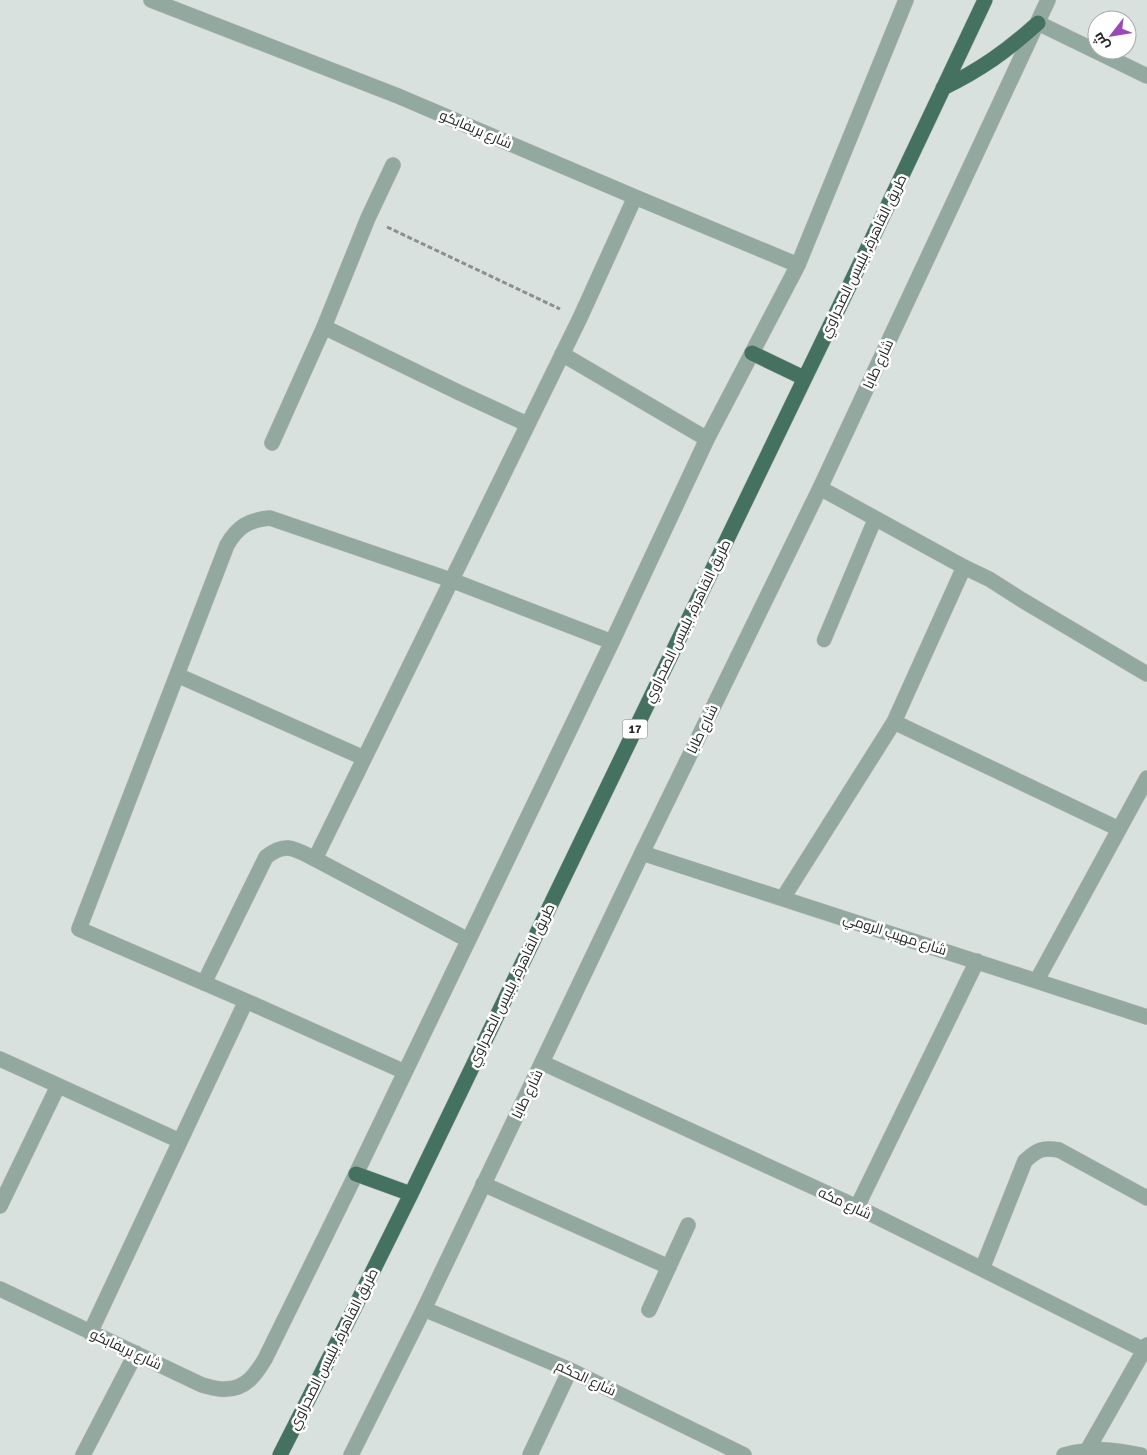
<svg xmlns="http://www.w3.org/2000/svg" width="1147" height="1455" font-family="Signika,Cairo,sans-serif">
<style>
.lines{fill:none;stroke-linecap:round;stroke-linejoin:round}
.service-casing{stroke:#b5bcb9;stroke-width:15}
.minor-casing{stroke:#b5bcb9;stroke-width:16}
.tertiary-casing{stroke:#b5bcb9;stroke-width:16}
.trunk-casing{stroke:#b5bcb9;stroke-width:16}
.path{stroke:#8a908d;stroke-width:3;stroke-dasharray:5 2.5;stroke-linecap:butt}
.service{stroke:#93a89f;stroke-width:14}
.minor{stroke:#93a89f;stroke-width:15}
.tertiary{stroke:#93a89f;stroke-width:15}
.trunk{stroke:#447160;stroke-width:15}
.labels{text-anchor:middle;stroke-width:5;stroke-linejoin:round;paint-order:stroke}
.shield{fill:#fff;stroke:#666866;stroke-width:1}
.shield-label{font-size:12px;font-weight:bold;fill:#242725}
.street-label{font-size:14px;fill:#242725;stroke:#fff}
</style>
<rect width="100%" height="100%" fill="#d9e1de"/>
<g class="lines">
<defs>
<path id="service" d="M824 640 875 519"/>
<path id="minor" d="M151 0 398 96 635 197 798 265
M1038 23 1147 76
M324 327 460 393 527 424
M562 354 707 439
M272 443 324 327 368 218 393 165
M820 488 964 567
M177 675 364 758
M894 722 1119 829
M642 853 1147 1017
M315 859 580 318 635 197
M783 898 894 722 964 567 989 579 1022 600 1147 674
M1037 980 1147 778
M204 983 266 857C286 841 295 849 315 859L468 940
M0 1059 180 1141
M543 1063 857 1207 982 1269 1144 1350
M405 1072 246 1001 79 929 227 545C238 526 249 520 270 518L451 580 612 642
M483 1184 669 1267
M0 1206 58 1086
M857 1207 977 961
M982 1269 1025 1161C1037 1150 1042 1147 1059 1150L1147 1198
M0 1289 202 1385C210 1387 218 1390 226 1389 246 1389 256 1374 265 1359L356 1174 612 642 707 439 798 265 906 0
M424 1309 570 1370 744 1455
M649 1310 688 1225
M90 1333 246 1001
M1088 1449 1147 1345
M83 1455 136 1353
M530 1455 570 1370
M1064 1455C1095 1447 1110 1449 1141 1455"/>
<path id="tertiary" d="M351 1455 424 1309 642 853 820 488 1048 0"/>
<path id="trunk" d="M943 88C980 70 1007 51 1038 23
M752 353 804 378
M356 1174 411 1194
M280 1455 351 1315 411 1194 871 241 985 0"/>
</defs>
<use href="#service" class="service-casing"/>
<use href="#minor" class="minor-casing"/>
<use href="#tertiary" class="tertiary-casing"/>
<use href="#trunk" class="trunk-casing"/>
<path class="path" d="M387 227 560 309"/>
<use href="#service" class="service"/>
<use href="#minor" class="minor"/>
<use href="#tertiary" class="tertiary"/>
<use href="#trunk" class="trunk"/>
</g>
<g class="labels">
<rect class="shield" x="622.5" y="719.5" width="25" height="19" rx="4"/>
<g class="shield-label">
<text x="635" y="733">17</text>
</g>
<g class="street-label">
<text transform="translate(476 129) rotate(23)" y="5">شارع بريفابكو</text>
<text transform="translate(863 256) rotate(-64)" y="5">طريق القاهرة, بلبيس الصحراوي</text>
<text transform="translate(878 364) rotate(-65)" y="5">شارع طابا</text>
<text transform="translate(687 621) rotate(-64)" y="5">طريق القاهرة, بلبيس الصحراوي</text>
<text transform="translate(702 729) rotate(-64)" y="5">شارع طابا</text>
<text transform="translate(895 934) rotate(18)" y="5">شارع مهيب الرومي</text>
<text transform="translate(511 985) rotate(-64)" y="5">طريق القاهرة, بلبيس الصحراوي</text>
<text transform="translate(527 1094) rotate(-64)" y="5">شارع طابا</text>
<text transform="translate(845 1203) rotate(25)" y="5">شارع مكه</text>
<text transform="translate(126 1349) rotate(25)" y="5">شارع بريفابكو</text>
<text transform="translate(333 1349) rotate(-63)" y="5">طريق القاهرة, بلبيس الصحراوي</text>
<text transform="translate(586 1378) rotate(25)" y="5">شارع الحكم</text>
</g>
</g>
<g transform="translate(1112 35) rotate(239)"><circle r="24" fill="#ffffff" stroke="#a7a9a8"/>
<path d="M0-4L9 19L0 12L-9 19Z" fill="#9c49b8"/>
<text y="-8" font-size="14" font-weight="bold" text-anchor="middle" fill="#242725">ش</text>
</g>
</svg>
